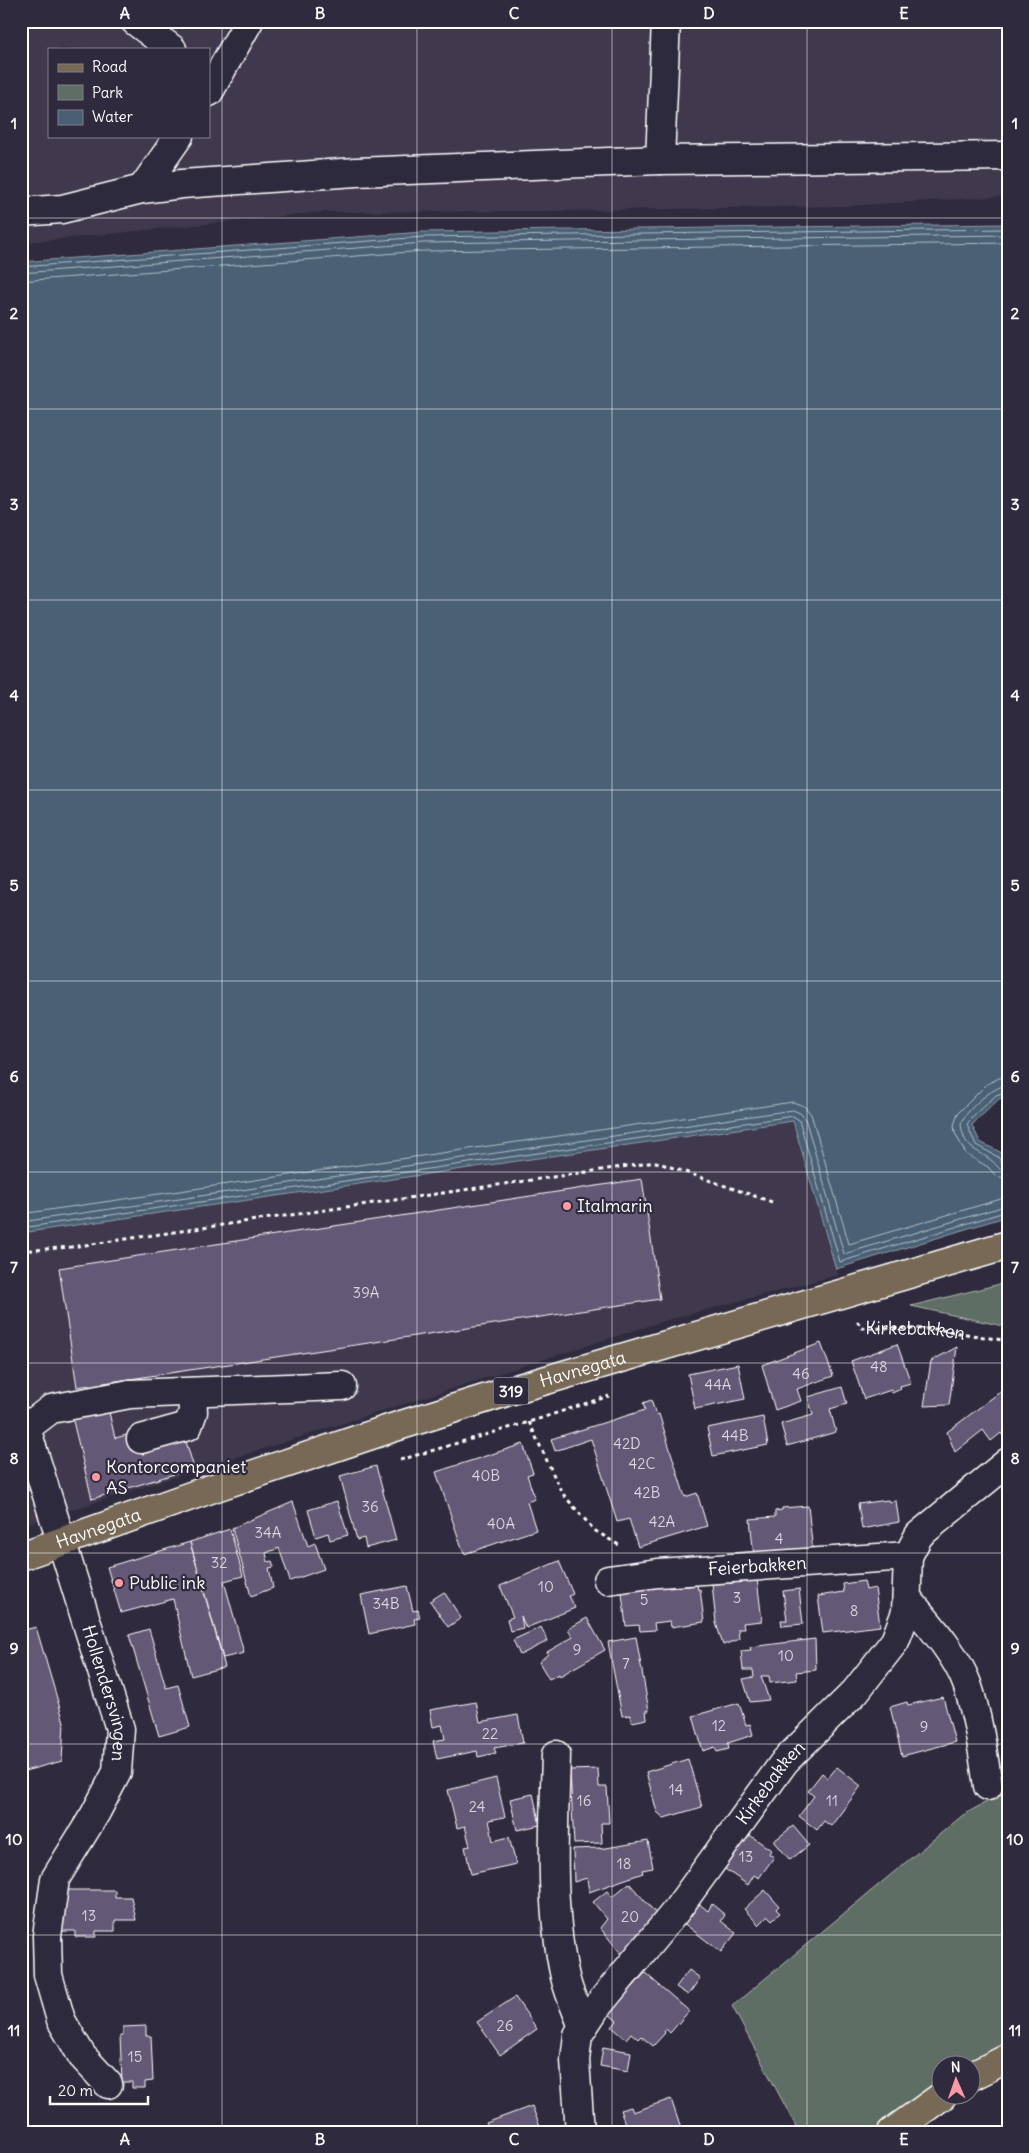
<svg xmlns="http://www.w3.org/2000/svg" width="1029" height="2153" font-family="Delius,sans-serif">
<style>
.built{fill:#3f384e;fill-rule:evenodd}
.green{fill:#5e6e65;stroke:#aeb6b2}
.water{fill:#496074;stroke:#92a0ac}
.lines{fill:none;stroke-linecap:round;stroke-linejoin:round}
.shore{stroke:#b6bfc7;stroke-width:1}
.building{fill:#635875;stroke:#fff}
.minor-casing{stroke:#fff;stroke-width:31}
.major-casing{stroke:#fff;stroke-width:31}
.path{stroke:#fff;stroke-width:3;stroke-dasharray:4 4;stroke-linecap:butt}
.minor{stroke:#2f2a3d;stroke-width:28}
.major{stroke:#776954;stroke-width:28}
.grid{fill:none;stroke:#fff;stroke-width:1;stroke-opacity:0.55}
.poi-dot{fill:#ff9aa2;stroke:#2f2a3d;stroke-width:2}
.labels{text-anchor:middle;stroke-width:4.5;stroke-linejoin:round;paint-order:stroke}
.number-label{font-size:15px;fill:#d8d5dc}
.shield{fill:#2f2a3d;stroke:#c1bfc5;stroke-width:1}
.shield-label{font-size:16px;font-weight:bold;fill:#fff}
.poi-label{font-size:18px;fill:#fff;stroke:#2f2a3d;text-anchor:start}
.street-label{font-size:18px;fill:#fff;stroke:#2f2a3d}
.neatline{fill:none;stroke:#fff;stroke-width:2}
.grid-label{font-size:16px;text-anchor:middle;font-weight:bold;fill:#fff}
</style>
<rect width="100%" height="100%" fill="#2f2a3d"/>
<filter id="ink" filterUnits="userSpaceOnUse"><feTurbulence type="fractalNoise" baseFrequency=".02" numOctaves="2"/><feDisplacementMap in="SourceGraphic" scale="10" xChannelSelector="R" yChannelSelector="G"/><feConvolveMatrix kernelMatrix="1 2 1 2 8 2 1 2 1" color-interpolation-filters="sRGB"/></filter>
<g filter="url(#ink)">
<path class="built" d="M21 21H1008V196L849 206 553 211 323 212 21 243ZM49 49H209V136H49Z
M794 1121 838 1275 664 1321 21 1526V1233Z"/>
<path class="green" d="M1008 1282V1327L911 1306Z
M1008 1790V2058L972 2066H942V2096L892 2132H799L732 2006 963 1815Z"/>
<path class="water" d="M1008 224V1095L999 1099 972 1125 980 1142 1002 1153 1008 1165V1216L836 1269 793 1121 21 1233V262L423 232Z"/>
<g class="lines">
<path class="shore" d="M21 267 424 237 1008 229
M21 273 424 243 1008 235
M21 281 424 251 1008 243
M1008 1077 999 1078 986 1085 958 1113 954 1125 955 1133 966 1154 988 1167 996 1176 1008 1179
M1008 1085C994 1085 964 1111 961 1125 965 1151 976 1148 992 1161 998 1165 998 1171 1008 1172
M1008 1091 996 1095 969 1121 967 1125 976 1145 998 1157 1002 1164 1008 1165
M21 1214 793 1102 804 1106 811 1114 849 1244 1008 1197
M21 1222 793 1110 800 1113 805 1118 844 1254 1008 1205
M21 1228 793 1116 799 1120 840 1262 1008 1211"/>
</g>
<path class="building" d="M642 1179 660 1299 77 1387 59 1268Z
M821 1343 833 1376 797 1389 801 1401 775 1410 762 1365Z
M897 1344 911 1383 900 1386 901 1389 892 1393 891 1390 864 1399 851 1361Z
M957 1347 949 1405 924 1406 931 1361Z
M738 1364 745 1399 695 1409 688 1374Z
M1008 1386V1442L1001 1433 991 1441 983 1430 955 1452 947 1432Z
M842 1387 847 1404 830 1409 836 1432 787 1446 781 1424 813 1415 808 1397Z
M651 1400 656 1415 659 1414 685 1497 697 1493 707 1526 638 1547 629 1519 617 1522 591 1439 555 1451 551 1439 645 1410 643 1403Z
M108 1408 115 1438 139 1432 184 1435 194 1468 92 1499 72 1417Z
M763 1417 768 1445 713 1456 707 1428Z
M523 1444 533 1473 527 1475 535 1499 527 1502 536 1530 464 1554 436 1472Z
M376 1466 396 1540 366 1548 364 1538 357 1540 340 1476Z
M26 1469 31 1490 21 1491V1470Z
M888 1500 889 1502 896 1501 899 1522 862 1529 858 1504Z
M337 1501 348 1535 330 1540 328 1533 316 1537 308 1510Z
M293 1502 308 1546 315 1543 324 1569 290 1581 279 1548 266 1553 268 1562 272 1561 274 1567 269 1568 273 1588 251 1596 232 1528Z
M808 1506 813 1552 754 1557 750 1519 775 1517V1511L782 1510V1508Z
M230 1529 243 1576 224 1581 244 1653 223 1658 190 1542Z
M190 1542 225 1667 191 1676 173 1599 121 1613 107 1567Z
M559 1561 573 1594 569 1596 575 1608 526 1628 521 1616 523 1628 510 1631 507 1619 513 1617 500 1586Z
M757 1579 762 1621 743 1623 744 1629H738L739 1639 723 1645 716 1623 712 1584 735 1583V1581Z
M668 1580 669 1588 697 1585 698 1590 700 1589 704 1622 671 1627 670 1621 654 1623 655 1630 640 1631 639 1625 626 1626 621 1586Z
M864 1581 866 1590 875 1588 880 1626 823 1633 818 1596 844 1592 843 1584Z
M407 1586 413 1611 418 1610 420 1618 414 1619 415 1624 369 1634 361 1595Z
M799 1589 803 1624 782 1626 781 1620H787L783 1591Z
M444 1592 461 1618 448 1627 430 1601Z
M587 1618 605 1650 560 1676 559 1674 549 1679 539 1662 548 1654 547 1652 573 1637 568 1629Z
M36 1627 64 1722 62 1761 21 1772V1631Z
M541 1627 548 1641 520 1655 513 1640Z
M149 1629 166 1688 178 1685 190 1727 159 1736 129 1635Z
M636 1637 649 1711H646L647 1719 632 1722 630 1715 622 1716 608 1642Z
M815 1639 816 1670 796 1672 797 1680 770 1683 769 1676H761L769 1700 750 1702 743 1679 754 1677 753 1670H743L741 1651 751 1650 750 1647Z
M943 1697 955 1742 902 1756 890 1707 907 1702 908 1705Z
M476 1702 480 1722 518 1715 523 1743 494 1748 496 1753 478 1757 477 1751 437 1759 433 1741 445 1739 442 1725 433 1727 430 1710Z
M739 1703 746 1725 750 1724 753 1735 728 1743 729 1749 717 1752 715 1747 703 1751 693 1716Z
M688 1759 702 1807 664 1818 657 1812 646 1772Z
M837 1767 861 1786 831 1826 824 1821 817 1830 799 1816 814 1796 808 1791 822 1773 828 1778Z
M598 1769 599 1787H607L609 1823H601L602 1843 574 1844 570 1770Z
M496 1778 505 1817 489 1820 493 1841 509 1837 516 1864 471 1874 465 1847 470 1846 465 1826 457 1828 448 1790Z
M533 1794 540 1825 517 1830 510 1799Z
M793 1826 809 1845 790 1860 774 1841Z
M744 1831 771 1850 769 1854 774 1857 759 1878 754 1875 748 1885 719 1865Z
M648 1841 653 1868 642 1870 643 1873 589 1892 587 1878 574 1882 573 1849 600 1848V1849Z
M629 1883 659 1917 624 1957 600 1928 607 1919 593 1902 607 1891 612 1897Z
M62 1890H115V1897H131L136 1920H115V1931H96V1937H75V1931H62Z
M765 1890 779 1906 776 1909 780 1913 772 1920 768 1916 759 1925 744 1909Z
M692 1898 708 1911 712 1904 725 1915 721 1921 736 1933 721 1952 677 1918Z
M21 1915H24L23 1942H21Z
M689 1970 700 1978 688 1995 676 1987Z
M645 1973 689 2011 670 2033 666 2029 664 2032 665 2033 653 2046 641 2036 638 2039 631 2033 626 2039 612 2027 617 2021 609 2014Z
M515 1997 537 2029 500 2055 477 2022Z
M146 2026V2036H151L153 2081 145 2082V2088H132V2082H122L120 2036H123V2027Z
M603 2047 631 2052 628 2071 600 2066Z
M671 2099 682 2132H628L620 2110 631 2107 633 2112Z
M532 2106 542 2132H490L486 2123Z"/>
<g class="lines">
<defs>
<g id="minor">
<path d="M135 21 172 49"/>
<path d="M209 92 249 21"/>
<path d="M660 160 666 21"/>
<path d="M142 189 179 136"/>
<path d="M21 212 62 209 142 189 182 184 356 172 660 160 1008 156"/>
<path id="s2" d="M21 1421 26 1428 120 1729 117 1772 95 1814 55 1879 47 1936 48 1975 61 2020 82 2056 108 2084"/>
<path d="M26 1428 51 1409 130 1394 342 1386"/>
<path d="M141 1439 188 1426 193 1412 192 1392"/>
<path id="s3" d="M608 1580 658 1573 908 1556"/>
<path d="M907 1598C927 1622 956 1653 967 1684 978 1716 983 1752 988 1786"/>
<path d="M556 1755C554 1828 549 1905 565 1977 569 1994 577 2011 583 2027"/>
<path id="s4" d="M580 2132 575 2060 578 2035 595 2009 676 1911 785 1761 855 1692 895 1641 906 1612 908 1556 919 1535 1008 1462"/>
</g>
<g id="major">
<path id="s5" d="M21 1556 219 1486 392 1428 519 1388 1008 1245"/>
<path d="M972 2076 1008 2058"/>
<path d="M892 2132 942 2096"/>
</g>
</defs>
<use href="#minor" class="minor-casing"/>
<use href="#major" class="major-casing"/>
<g class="path">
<path d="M21 1251 71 1247 656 1162 772 1202"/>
<path id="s1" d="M857 1321 862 1328 936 1329 1008 1341"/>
<path d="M529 1422 562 1493 594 1530 622 1547"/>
<path d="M400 1460 529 1422 609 1396"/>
</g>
<use href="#minor" class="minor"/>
<use href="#major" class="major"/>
</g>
</g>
<path class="grid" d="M222 21V2132M417 21V2132M612 21V2132M807 21V2132M21 218H1008M21 409H1008M21 600H1008M21 790H1008M21 981H1008M21 1172H1008M21 1363H1008M21 1553H1008M21 1744H1008M21 1935H1008"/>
<g class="poi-dot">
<circle cx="567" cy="1206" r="5"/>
<circle cx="96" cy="1477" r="5"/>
<circle cx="119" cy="1583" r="5"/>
</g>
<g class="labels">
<g class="number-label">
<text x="366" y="1298">39A</text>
<text x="879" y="1372">48</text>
<text x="801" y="1379">46</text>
<text x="718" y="1390">44A</text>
<text x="735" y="1441">44B</text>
<text x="627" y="1449">42D</text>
<text x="642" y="1469">42C</text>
<text x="486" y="1481">40B</text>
<text x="647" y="1498">42B</text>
<text x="370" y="1512">36</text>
<text x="662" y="1527">42A</text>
<text x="501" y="1529">40A</text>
<text x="268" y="1538">34A</text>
<text x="779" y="1544">4</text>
<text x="219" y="1568">32</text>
<text x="546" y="1592">10</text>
<text x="737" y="1603">3</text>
<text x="644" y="1605">5</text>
<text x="386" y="1609">34B</text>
<text x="854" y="1616">8</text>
<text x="577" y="1655">9</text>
<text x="786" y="1661">10</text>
<text x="626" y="1669">7</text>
<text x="719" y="1731">12</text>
<text x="924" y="1732">9</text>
<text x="490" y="1739">22</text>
<text x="676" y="1795">14</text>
<text x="584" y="1806">16</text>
<text x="832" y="1806">11</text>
<text x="477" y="1812">24</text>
<text x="746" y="1862">13</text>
<text x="624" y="1869">18</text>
<text x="89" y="1921">13</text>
<text x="630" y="1922">20</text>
<text x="505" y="2031">26</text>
<text x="135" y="2062">15</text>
</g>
<rect class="shield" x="493.5" y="1377.5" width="35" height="27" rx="4"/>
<g class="shield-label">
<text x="511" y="1397">319</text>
</g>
<g class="poi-label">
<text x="577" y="1212">Italmarin</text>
<text x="106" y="1473">Kontorcompaniet<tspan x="106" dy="21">AS</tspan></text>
<text x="129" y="1589">Public ink</text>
</g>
<g class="street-label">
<text dy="6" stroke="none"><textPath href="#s1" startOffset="62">Kirkebakken</textPath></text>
<text dy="6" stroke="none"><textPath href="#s5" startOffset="592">Havnegata</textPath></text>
<text dy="6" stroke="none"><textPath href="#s5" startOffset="82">Havnegata</textPath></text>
<text dy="6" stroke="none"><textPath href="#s3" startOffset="150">Feierbakken</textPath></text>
<text dy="6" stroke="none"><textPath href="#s2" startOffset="286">Hollendersvingen</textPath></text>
<text dy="6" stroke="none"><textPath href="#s4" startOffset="415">Kirkebakken</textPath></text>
</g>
</g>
<rect width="1029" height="2153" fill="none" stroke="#2f2a3d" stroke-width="55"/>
<rect x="48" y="48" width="162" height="90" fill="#2f2a3d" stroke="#827f8b"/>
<rect x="58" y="64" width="25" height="8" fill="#776954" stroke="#827f8b"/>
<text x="92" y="72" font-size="15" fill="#ffffff">Road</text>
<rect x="58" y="85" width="25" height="15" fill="#5e6e65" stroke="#827f8b"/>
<text x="92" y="98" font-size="15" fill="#ffffff">Park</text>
<rect x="58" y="110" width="25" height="15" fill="#496074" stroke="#827f8b"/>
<text x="92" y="122" font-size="15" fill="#ffffff">Water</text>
<g transform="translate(956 2080) rotate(358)"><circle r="24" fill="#2f2a3d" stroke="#827f8b"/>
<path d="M0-4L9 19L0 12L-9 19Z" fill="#ff9aa2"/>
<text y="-8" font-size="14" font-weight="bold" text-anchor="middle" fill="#ffffff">N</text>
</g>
<path d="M50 2096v8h98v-8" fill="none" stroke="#ffffff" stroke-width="2.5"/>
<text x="58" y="2096" font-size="15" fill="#ffffff" stroke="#2f2a3d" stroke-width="4" paint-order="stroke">20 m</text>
<rect x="28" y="28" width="974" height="2098" class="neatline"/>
<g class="grid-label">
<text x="125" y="19">A</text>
<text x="320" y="19">B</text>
<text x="514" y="19">C</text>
<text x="709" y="19">D</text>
<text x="904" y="19">E</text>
<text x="14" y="129">1</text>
<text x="1015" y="129">1</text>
<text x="14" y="319">2</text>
<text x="1015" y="319">2</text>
<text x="14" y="510">3</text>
<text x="1015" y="510">3</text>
<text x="14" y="701">4</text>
<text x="1015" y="701">4</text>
<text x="14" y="891">5</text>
<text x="1015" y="891">5</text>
<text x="14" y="1082">6</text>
<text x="1015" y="1082">6</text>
<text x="14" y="1273">7</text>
<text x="1015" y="1273">7</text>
<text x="14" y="1464">8</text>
<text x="1015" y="1464">8</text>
<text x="14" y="1654">9</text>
<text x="1015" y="1654">9</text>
<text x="14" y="1845">10</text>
<text x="1015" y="1845">10</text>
<text x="14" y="2036">11</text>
<text x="1015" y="2036">11</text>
<text x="125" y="2145">A</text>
<text x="320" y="2145">B</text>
<text x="514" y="2145">C</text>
<text x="709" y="2145">D</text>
<text x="904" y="2145">E</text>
</g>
</svg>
